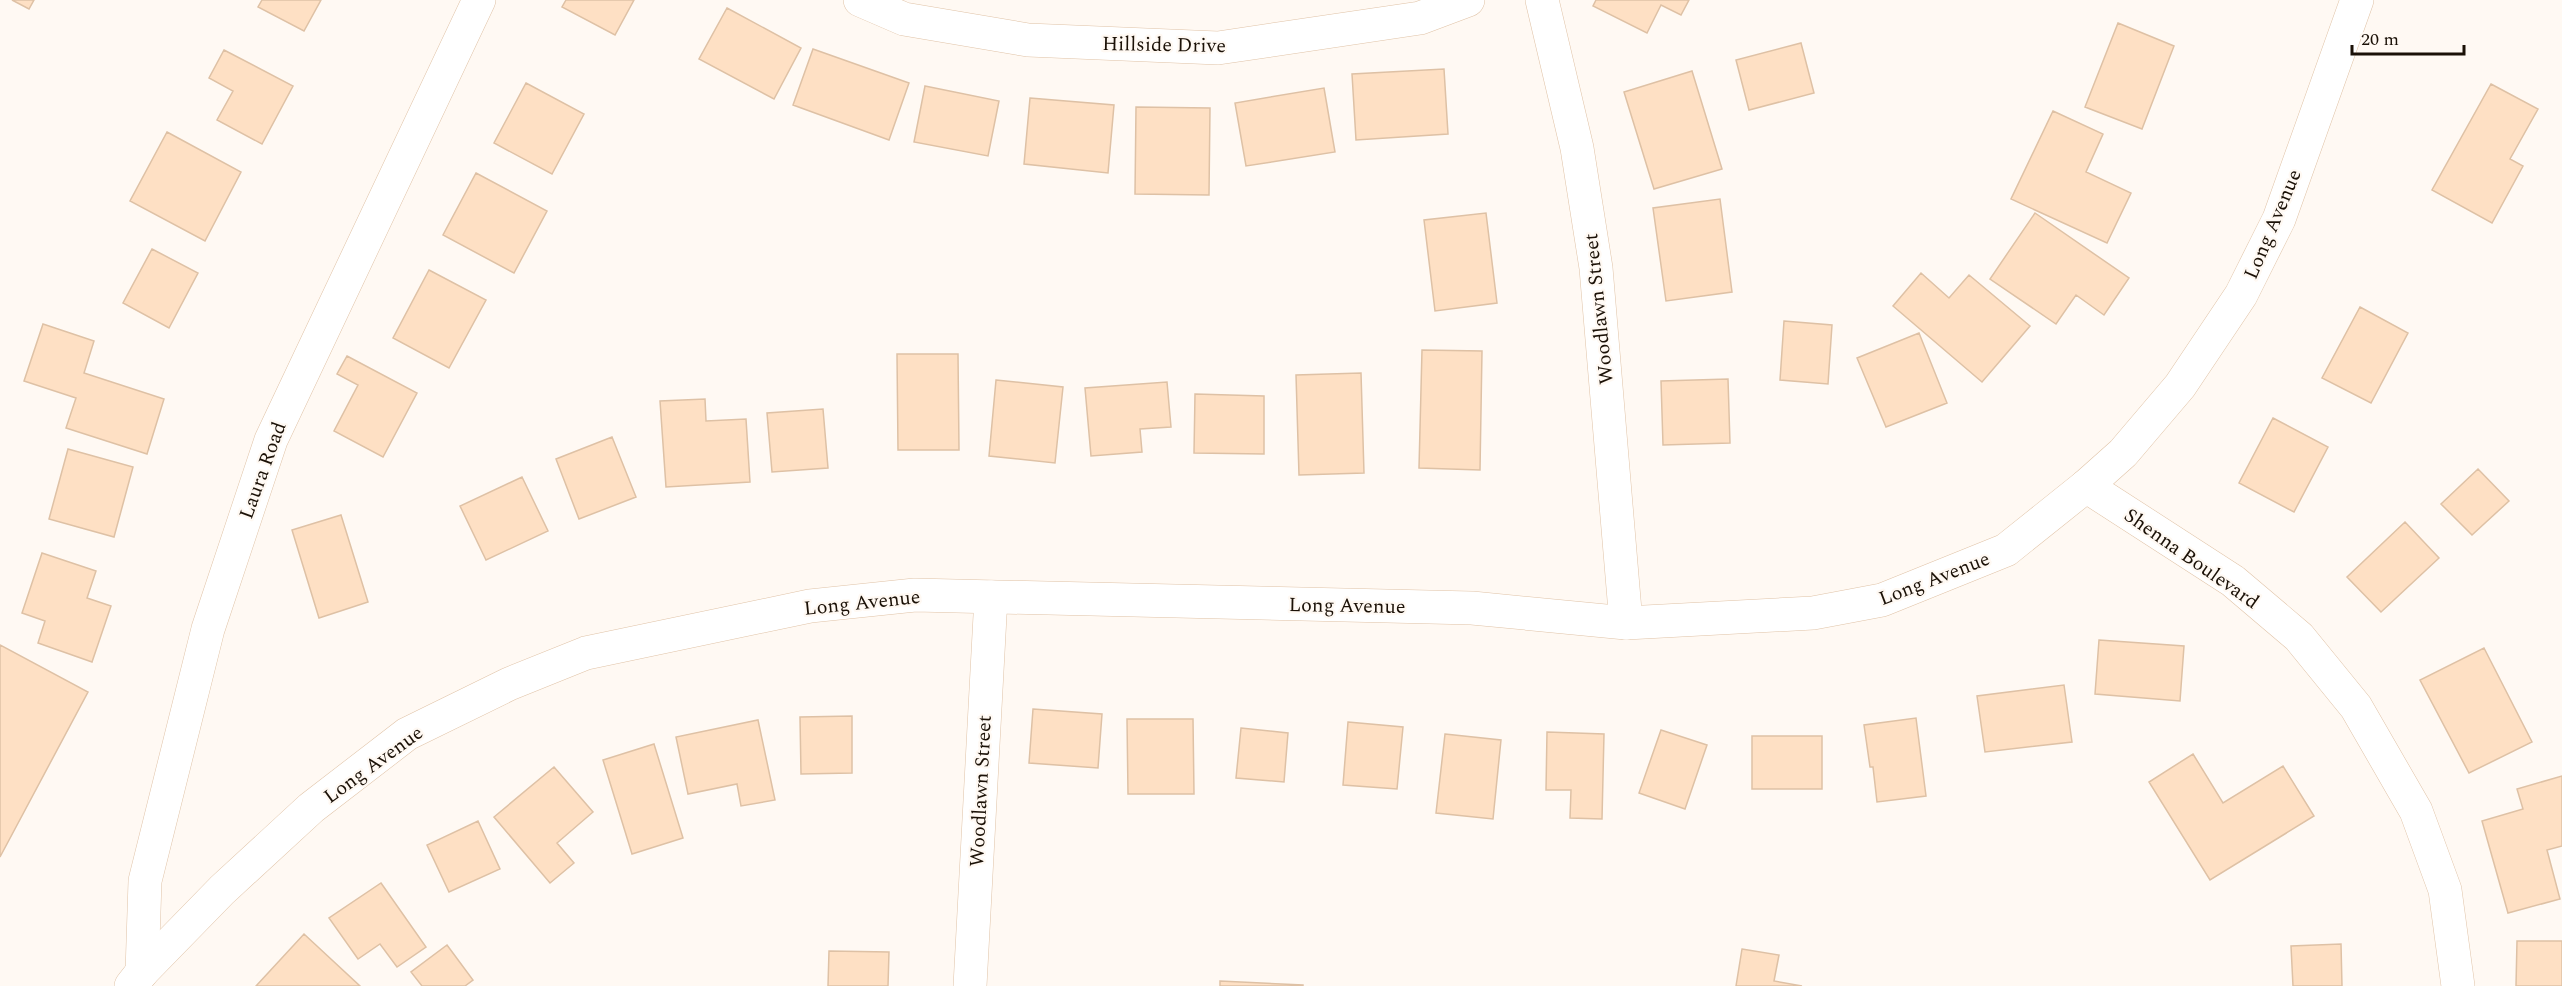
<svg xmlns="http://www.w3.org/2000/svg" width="2562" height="986" font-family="Spectral,serif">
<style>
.building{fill:#fee0c4;stroke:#dec1a5;stroke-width:1.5}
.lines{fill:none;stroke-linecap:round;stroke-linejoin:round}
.street-casing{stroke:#e0c3a7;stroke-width:34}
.secondary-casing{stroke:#e0c3a7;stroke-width:34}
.street{stroke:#fff;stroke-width:33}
.secondary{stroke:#fff;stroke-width:33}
.labels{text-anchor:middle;stroke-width:4.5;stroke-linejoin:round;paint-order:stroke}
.street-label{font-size:20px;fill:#1b1107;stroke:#fff9f3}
</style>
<rect width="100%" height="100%" fill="#fff9f3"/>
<path class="building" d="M12 0H34L29 9Z
M262 0H321L304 31 258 7Z
M566 0H634L615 35 562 7Z
M1596 0H1689L1681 15 1661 5 1647 33 1593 6Z
M727 8 801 48 774 99 699 59Z
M2118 23 2174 46 2142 129 2085 107Z
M1801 43 1814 93 1749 110 1736 60Z
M813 49 909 83 889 140 793 105Z
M224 50 293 86 262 144 217 120 233 91 209 78Z
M1444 69 1448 134 1356 140 1352 74Z
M1692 71 1722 169 1654 189 1624 92Z
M526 83 584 114 552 174 494 143Z
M2491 84 2538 109 2510 159 2523 166 2492 223 2432 190Z
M925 86 999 101 988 156 914 142Z
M1324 88 1335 152 1246 166 1235 103Z
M1030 98 1114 105 1108 173 1024 164Z
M1136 107 1210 108 1209 195 1135 194Z
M2053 111 2103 134 2086 172 2131 193 2107 243 2011 199Z
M167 132 241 172 205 241 130 201Z
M476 173 547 211 514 273 443 235Z
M1720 199 1732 292 1666 301 1653 208Z
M1486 213 1497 303 1435 311 1424 220Z
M2035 213 2129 278 2104 315 2076 295 2056 324 1990 279Z
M152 249 198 273 169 328 123 303Z
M429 270 486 300 449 368 393 338Z
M1921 273 1949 298 1969 275 2030 326 1982 382 1893 306Z
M2360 307 2408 333 2371 403 2322 378Z
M1784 321 1832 325 1828 384 1780 380Z
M43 324 94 341 84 373 164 399 147 454 66 428 76 398 24 381Z
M1919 333 1947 403 1886 427 1857 358Z
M1422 350 1482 351 1480 470 1419 468Z
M897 354H958L959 450H898Z
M347 356 417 393 383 457 334 431 358 385 337 374Z
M1361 373 1364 473 1299 475 1296 375Z
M1728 379 1730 443 1663 445 1661 381Z
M996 380 1063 387 1055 463 989 456Z
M1167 382 1171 427 1140 429 1142 452 1091 456 1085 388Z
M1195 394 1264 396V454L1194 453Z
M705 399 706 421 746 419 750 482 666 487 660 401Z
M823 409 828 468 772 472 767 413Z
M2273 418 2328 447 2294 512 2239 483Z
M612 437 636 497 579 519 556 459Z
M68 449 133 467 114 537 49 519Z
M2478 469 2509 501 2472 535 2441 504Z
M522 477 548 531 486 560 460 506Z
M341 515 368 602 319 618 292 530Z
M2405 522 2439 558 2381 612 2347 577Z
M42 553 96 571 87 598 111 606 92 662 38 643 45 621 22 613Z
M2099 640 2184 646 2180 701 2095 694Z
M0 645 88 692 0 857Z
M2484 648 2532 742 2469 773 2420 680Z
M2064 685 2072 742 1985 752 1977 696Z
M1033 709 1102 714 1098 768 1029 763Z
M852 716V773L801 774 800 717Z
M1916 718 1926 796 1877 802 1873 767H1870L1864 725Z
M1127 719H1193L1194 794H1128Z
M758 720 775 800 741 806 737 784 688 794 676 737Z
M1348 722 1403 727 1397 789 1343 785Z
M1241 728 1288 733 1284 782 1236 778Z
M1661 730 1707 745 1685 809 1639 793Z
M1547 732 1604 734 1602 819 1570 818 1571 790H1546Z
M1445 734 1501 740 1493 819 1436 813Z
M1752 736H1822V789H1752Z
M654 744 683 838 632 854 603 760Z
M2193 754 2223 803 2283 766 2314 816 2210 880 2149 782Z
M554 767 593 812 557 843 574 863 550 883 494 817Z
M2562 776V846L2547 850 2560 899 2508 913 2482 821 2523 809 2517 789Z
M478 821 500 869 449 892 427 845Z
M381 883 426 947 397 967 380 944 358 959 329 918Z
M304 934 360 986H256Z
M2517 941H2562V986H2516Z
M2341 944 2342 986H2293L2291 946Z
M447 945 473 980 465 986H422L411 972Z
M1742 949 1779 955 1774 981 1802 986H1736Z
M829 951 889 952 888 986H828Z
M1220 981 1303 985V986H1220Z"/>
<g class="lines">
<defs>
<path id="street" d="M860 0 904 19 1028 40 1218 48 1420 18 1468 0
M1542 0 1577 148 1596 268 1626 623
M2086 486 2233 581 2299 637 2356 707 2416 811 2445 890 2458 986
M142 972 145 881 208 629 271 440 479 0
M970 986 991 597"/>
<path id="secondary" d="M131 986 142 972 222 890 311 808 407 734 509 684 586 653 810 606 915 595 1472 608 1626 623 1813 613 1882 600 2006 550 2086 486 2123 453 2180 386 2241 295 2279 219 2357 0"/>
</defs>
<use href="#street" class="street-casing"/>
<use href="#secondary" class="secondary-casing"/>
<use href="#street" class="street"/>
<use href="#secondary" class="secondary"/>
</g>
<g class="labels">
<g class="street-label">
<text transform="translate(1164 44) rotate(1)" y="7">Hillside Drive</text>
<text transform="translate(2272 224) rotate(-67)" y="7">Long Avenue</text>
<text transform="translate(1598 309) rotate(-96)" y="7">Woodlawn Street</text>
<text transform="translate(262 470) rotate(-70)" y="7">Laura Road</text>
<text transform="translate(2192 558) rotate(35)" y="7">Shenna Boulevard</text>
<text transform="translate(1934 578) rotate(-21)" y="7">Long Avenue</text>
<text transform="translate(862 602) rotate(-6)" y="7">Long Avenue</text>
<text transform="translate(1347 605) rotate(1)" y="7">Long Avenue</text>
<text transform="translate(373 764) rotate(-36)" y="7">Long Avenue</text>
<text transform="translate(980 791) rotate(-87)" y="7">Woodlawn Street</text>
</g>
</g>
<path d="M2352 45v9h112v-9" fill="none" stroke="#1b1107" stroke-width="3"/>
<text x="2361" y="45" font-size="18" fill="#1b1107" stroke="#fff9f3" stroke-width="4.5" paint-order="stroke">20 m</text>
</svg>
